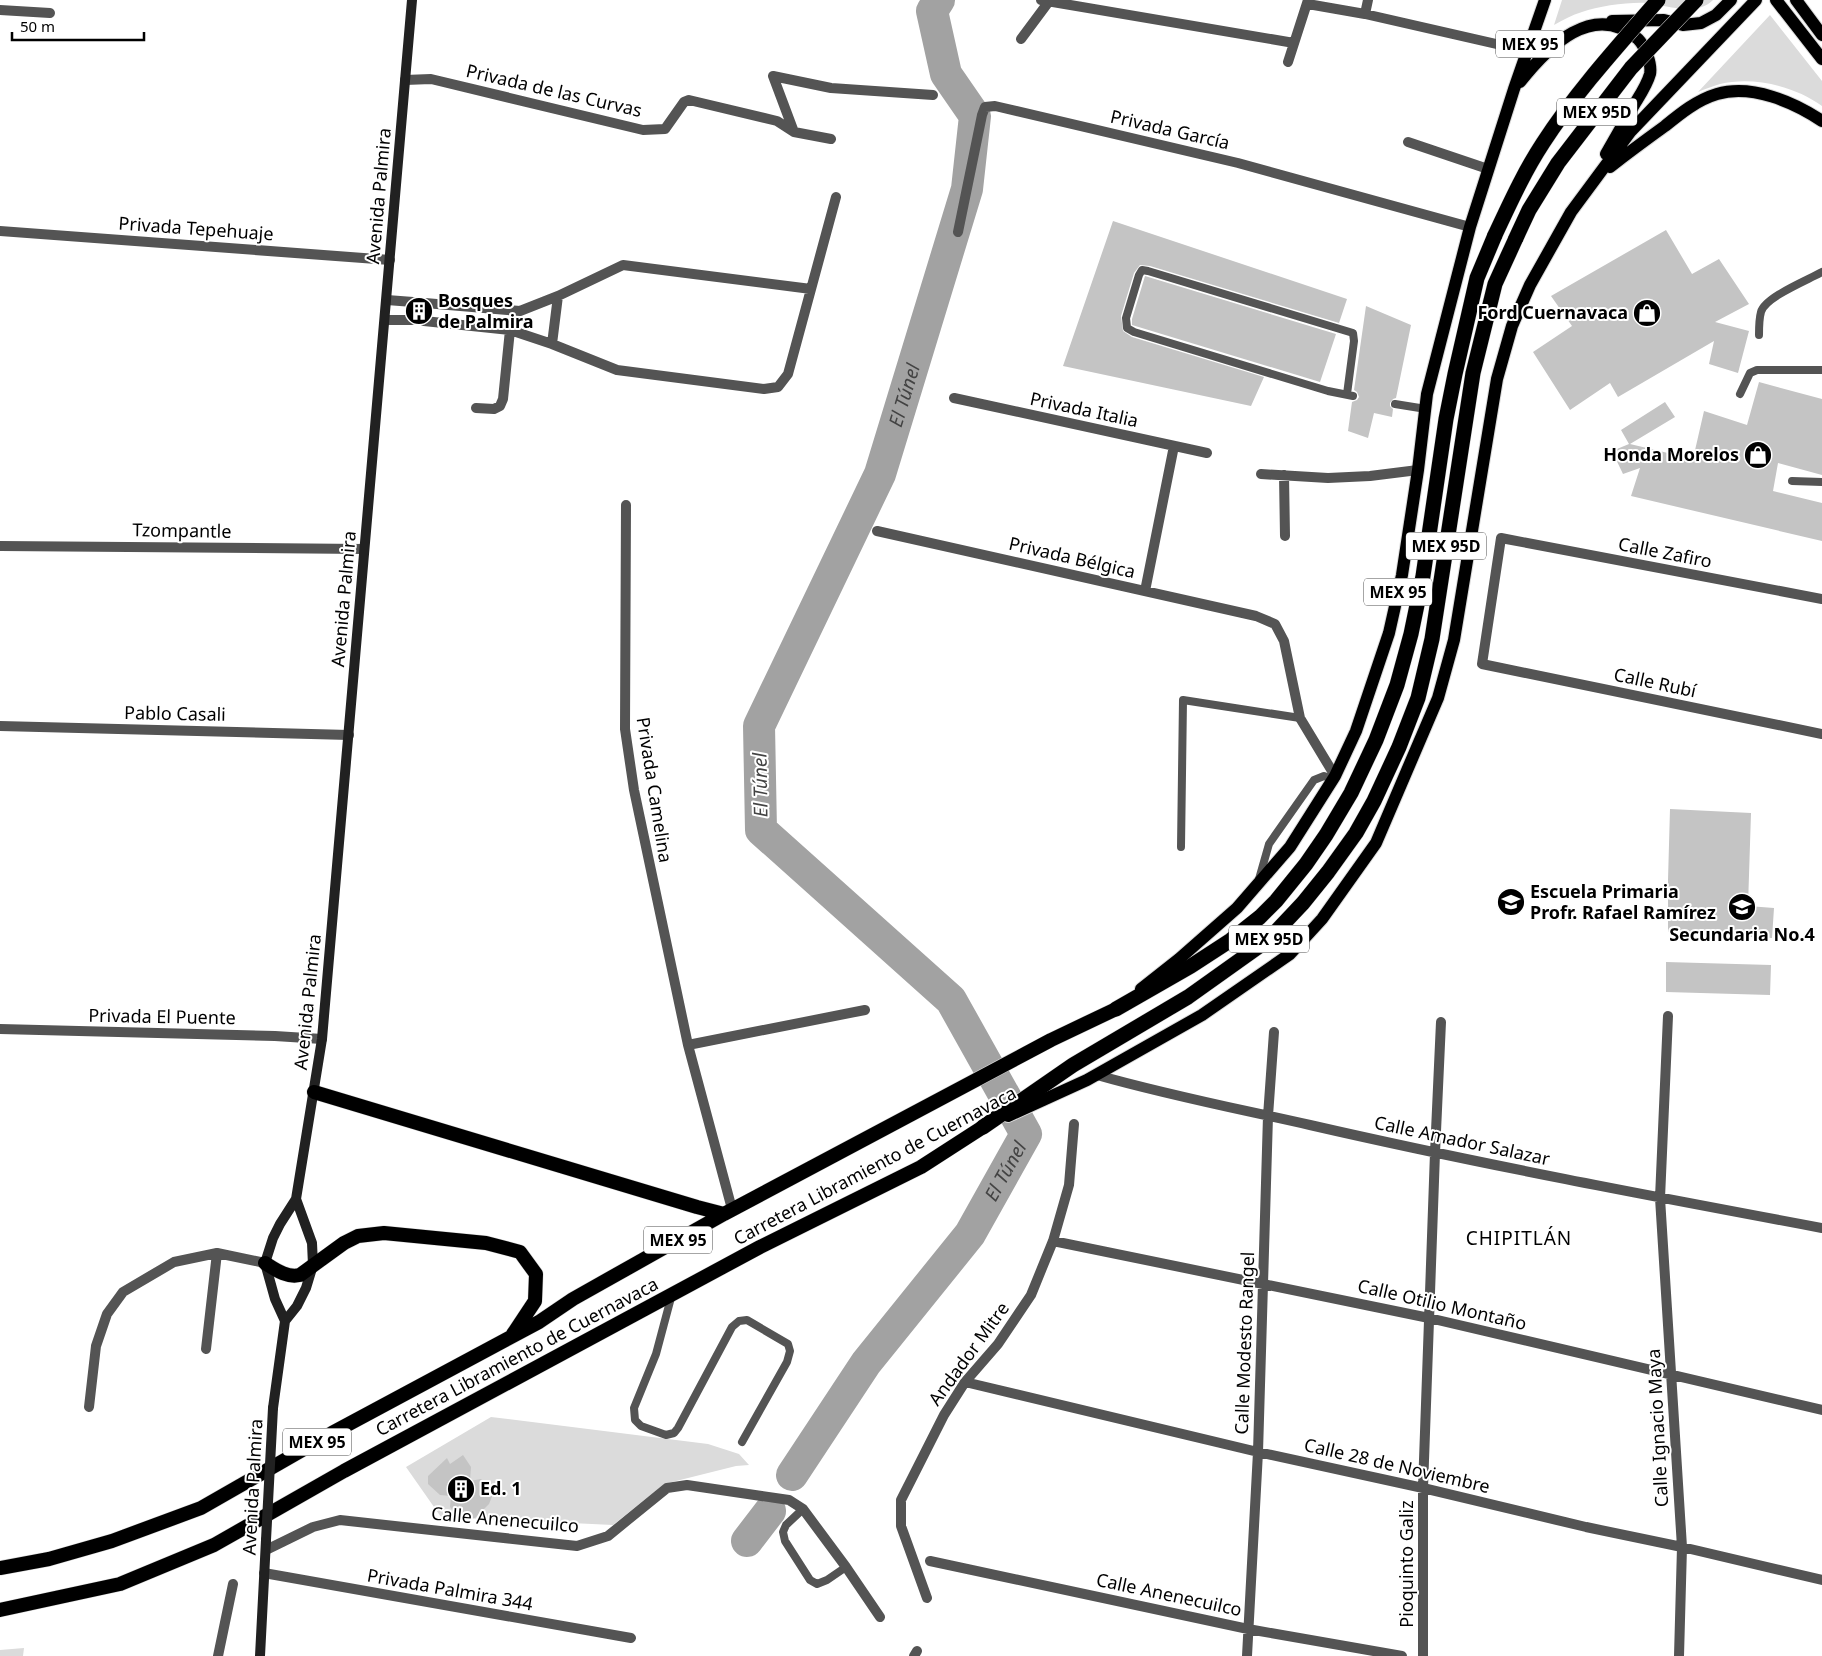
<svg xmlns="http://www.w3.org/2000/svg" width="1822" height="1656" font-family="'Noto Sans',sans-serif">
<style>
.green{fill:#dbdbdb}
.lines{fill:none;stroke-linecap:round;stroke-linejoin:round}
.river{stroke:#a2a2a2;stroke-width:32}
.building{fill:#c4c4c4}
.primary-casing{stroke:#dbdbdb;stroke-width:14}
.trunk-casing{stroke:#dbdbdb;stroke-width:15}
.motorway-casing{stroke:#dbdbdb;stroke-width:16}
.service{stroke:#545454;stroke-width:8}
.minor{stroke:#545454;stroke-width:10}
.secondary{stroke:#212121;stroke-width:10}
.primary{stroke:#000;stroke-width:12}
.trunk{stroke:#000;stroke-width:14}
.motorway{stroke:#000;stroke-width:15}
.motorway-bridge-casing{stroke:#dbdbdb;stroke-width:16;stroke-linecap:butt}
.secondary-bridge{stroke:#212121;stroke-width:10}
.motorway-bridge{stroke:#000;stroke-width:15}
.labels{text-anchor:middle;stroke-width:4;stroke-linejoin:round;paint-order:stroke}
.shield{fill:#fff;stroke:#4c4c4c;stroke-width:1}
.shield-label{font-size:16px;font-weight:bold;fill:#000}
.street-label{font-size:18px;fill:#000;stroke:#fff}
.poi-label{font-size:18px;font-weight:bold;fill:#000;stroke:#fff;text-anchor:start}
.water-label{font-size:19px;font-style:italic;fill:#434343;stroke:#fff}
.neighbourhood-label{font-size:19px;letter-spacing:1px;fill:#000;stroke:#fff}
</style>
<rect width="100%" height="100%" fill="#fff"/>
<path class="green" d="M1562 0H1713C1697 17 1666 5 1647 3 1628 2 1599 6 1582 12 1572 15 1563 20 1554 25Z
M1770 15 1822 81V106C1795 86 1753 76 1720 84 1713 86 1705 89 1698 92Z
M491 1417 708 1444 739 1454 749 1465 736 1466 664 1484 613 1525 441 1517 406 1467Z
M24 1648 23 1656H0V1650Z"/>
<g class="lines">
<g class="river">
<path id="s1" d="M792 1475 866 1363 970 1234 1026 1134 951 1000 761 830 759 726 880 474 967 189 975 116 946 74 932 11 939 0"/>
<path d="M747 1541 770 1511"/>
</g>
</g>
<path class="building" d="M1113 221 1347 299 1339 323 1150 266 1140 265 1134 273 1121 316 1123 331 1132 337 1264 377 1251 406 1063 366Z
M1666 230 1692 274 1719 259 1749 304 1715 322 1749 331 1738 373 1709 364 1714 341 1618 397 1610 383 1570 410 1533 352 1572 326 1551 296Z
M1145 276 1336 334 1320 382 1132 325V319Z
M1366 306 1411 325 1396 398 1393 399 1390 403V406L1393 409 1392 417 1374 413 1368 438 1348 431 1352 402 1357 400 1359 397 1357 392 1354 390Z
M1759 382 1822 399V475L1778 463 1773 491 1822 503V541L1631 496 1640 468 1623 474 1612 451 1629 444 1621 430 1665 402 1675 417 1630 444 1693 459 1704 411 1747 425Z
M1670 809 1751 813 1748 906 1774 908 1772 938 1668 932V880Z
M1666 962 1771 965 1770 995 1666 992Z
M463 1455 471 1467 470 1481 481 1479 493 1494 489 1504 475 1518 462 1520 450 1507 451 1496 440 1495 428 1484V1476L447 1458 450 1464Z"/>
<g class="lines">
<defs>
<path id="primary" d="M1776 0 1822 59
M1796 0 1822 35
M1612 21 1664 20 1683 25 1701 23 1716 15 1731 0
M1520 82C1548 47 1593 0 1638 39 1645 46 1652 64 1650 74 1647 85 1640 95 1634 105 1625 121 1615 138 1606 154
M1610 167C1628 153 1647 139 1665 126 1681 113 1697 100 1717 94 1752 84 1794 102 1822 121
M1141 989 1179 959 1237 908 1290 847 1335 776 1356 731 1389 633 1402 575 1418 470 1427 394 1470 227 1514 89 1545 0
M1008 1116 1087 1080 1202 1015 1290 954 1322 919 1376 843 1438 698 1454 640 1497 379 1512 326 1530 285 1571 212 1631 131 1756 0"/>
<path id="trunk" d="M314 1092 697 1207 724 1214
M265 1263C276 1270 287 1278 300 1275L344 1243 358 1236 384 1233 486 1243 520 1252 536 1274 535 1301 513 1334
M0 1568 49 1559 112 1541 201 1508 332 1433 539 1322 573 1299 724 1214 1051 1040 1116 1009
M0 1610 120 1584 214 1545 344 1471 760 1247 921 1167 983 1127"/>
<path id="motorway" d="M1116 1009 1191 966 1231 940 1260 917 1276 901 1306 864 1326 835 1351 793 1376 740 1397 685 1411 634 1423 576 1446 419 1455 374 1477 278 1495 235
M983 1127 1073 1065 1188 997 1268 940 1303 903 1328 872 1356 833 1374 801 1399 747 1418 698 1432 639 1473 373 1495 284 1516 238"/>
</defs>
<use href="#primary" class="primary-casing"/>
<use href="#trunk" class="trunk-casing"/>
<use href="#motorway" class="motorway-casing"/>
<path class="service" d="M1759 335C1759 328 1759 319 1761 312 1765 297 1808 280 1822 272
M1347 394 1354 341 1353 333 1148 271 1142 270 1139 275 1126 318 1127 328 1134 332 1328 391 1353 396
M1740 394 1750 373 1757 370H1822
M1395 404 1426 409
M1792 481 1822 482
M1181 847 1183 700 1300 718
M1259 879 1269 844 1314 780 1324 776 1333 779
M672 1294 656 1354 634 1408 635 1420 641 1426 666 1435 674 1433 678 1428 732 1327 739 1321 747 1320 788 1344 790 1351 787 1362 742 1442
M803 1509 786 1525 783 1532 785 1541 810 1580 817 1584 827 1580 846 1567"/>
<path class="minor" d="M1041 0 1294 43
M1308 4 1365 14 1527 51
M0 10 50 13
M1365 14 1368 0
M1021 39 1050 0
M1288 62 1308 0
M773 76 831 88 933 95
M773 76 794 132
M405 80 431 79 643 130 665 129 684 102 689 100 777 121 794 132 831 139
M1408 142 1488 169
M0 231 390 260
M958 232 982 115 985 107 995 106 1238 163 1470 227
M387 300 413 302
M425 303 520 311 558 296 623 265 811 289
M385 320H412
M424 321 510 330 552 344 617 370 764 389 778 387 788 374 836 197
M552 344 558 296
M954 398 1207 453
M476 408 494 409 500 406 503 399 510 330
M1261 474 1328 478 1370 476 1418 470
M1284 475 1285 536
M626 505 625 729 634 790 688 1045 732 1209
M877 531 1256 616 1275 624 1284 641 1300 718 1335 776
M0 546 364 549
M1145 591 1174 446
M1822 599 1501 538 1482 664 1822 734
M0 726 349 735
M1668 1016 1660 1198 1682 1547 1679 1656
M0 1029 275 1036 322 1039
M688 1045 865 1010
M1097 1075C1167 1095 1239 1109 1310 1125 1480 1164 1651 1196 1822 1228
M1053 1241 1429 1318 1822 1410
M206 1349 217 1253
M965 1382 1258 1452 1423 1488 1586 1527 1682 1547 1822 1580
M89 1407 96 1346 107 1314 123 1292 174 1262 217 1253 265 1263
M266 1550 313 1527 340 1520 577 1546 608 1536 667 1488 687 1485 789 1500 803 1509 846 1567 880 1617
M930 1561 1248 1629 1402 1656
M264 1573 631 1638
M927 1598 901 1526V1500L944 1415 965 1382 998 1344 1031 1295 1053 1241 1069 1185 1074 1124
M218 1656 233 1584
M914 1656 917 1651
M1247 1656 1258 1452 1268 1116 1274 1032
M1423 1656V1488L1435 1153 1441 1022"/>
<path class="secondary" d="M285 1321 275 1299 265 1263 273 1238 280 1224 296 1199 322 1039 412 0
M273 1408 285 1321 297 1306 306 1288 313 1265 312 1243 296 1199
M260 1656 266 1540"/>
<use href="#primary" class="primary"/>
<use href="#trunk" class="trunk"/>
<use href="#motorway" class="motorway"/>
<defs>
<path id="motorway-bridge" d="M1495 235C1510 203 1524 172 1543 143 1576 92 1618 46 1658 0
M1516 238 1529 210 1558 163 1631 68 1696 0"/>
</defs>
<use href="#motorway-bridge" class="motorway-bridge-casing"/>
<path class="secondary-bridge" d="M266 1540 273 1408"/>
<use href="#motorway-bridge" class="motorway-bridge"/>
</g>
<defs>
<symbol id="building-disc" viewBox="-11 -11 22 22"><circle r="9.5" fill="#000" stroke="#fff"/><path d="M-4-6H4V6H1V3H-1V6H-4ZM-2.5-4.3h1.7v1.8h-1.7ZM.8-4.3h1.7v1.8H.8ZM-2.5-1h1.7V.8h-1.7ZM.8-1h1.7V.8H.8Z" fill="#fff"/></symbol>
<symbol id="shop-disc" viewBox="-11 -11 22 22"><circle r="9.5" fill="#000" stroke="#fff"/><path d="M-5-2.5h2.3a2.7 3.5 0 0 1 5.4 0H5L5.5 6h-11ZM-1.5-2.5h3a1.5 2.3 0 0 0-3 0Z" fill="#fff"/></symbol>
<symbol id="school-disc" viewBox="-11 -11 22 22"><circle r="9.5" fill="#000" stroke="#fff"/><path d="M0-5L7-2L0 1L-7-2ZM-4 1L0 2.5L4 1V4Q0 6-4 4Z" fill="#fff"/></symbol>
</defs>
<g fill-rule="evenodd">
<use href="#building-disc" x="403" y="295" width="32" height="32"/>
<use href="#shop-disc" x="1631" y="297" width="32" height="32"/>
<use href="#shop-disc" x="1742" y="439" width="32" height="32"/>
<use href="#school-disc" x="1495" y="886" width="32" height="32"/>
<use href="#school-disc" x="1726" y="891" width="32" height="32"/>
<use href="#building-disc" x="445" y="1473" width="32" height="32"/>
</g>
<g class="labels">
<g class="shield">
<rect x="1496" y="30.5" width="68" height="27" rx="4"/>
<rect x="1557" y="98.5" width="80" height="27" rx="4"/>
<rect x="1406" y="532.5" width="80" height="27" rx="4"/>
<rect x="1364" y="578.5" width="68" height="27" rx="4"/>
<rect x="1229" y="925.5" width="80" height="27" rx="4"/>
<rect x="644" y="1226.5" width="68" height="27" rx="4"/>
<rect x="283" y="1428.5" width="68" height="27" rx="4"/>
</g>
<g class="shield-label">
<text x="1530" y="50">MEX 95</text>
<text x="1597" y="118">MEX 95D</text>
<text x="1446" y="552">MEX 95D</text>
<text x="1398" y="598">MEX 95</text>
<text x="1269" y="945">MEX 95D</text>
<text x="678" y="1246">MEX 95</text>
<text x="317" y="1448">MEX 95</text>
</g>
<g class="street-label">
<text transform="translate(554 91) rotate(13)" y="6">Privada de las Curvas</text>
<text transform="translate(1170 130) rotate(13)" y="6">Privada García</text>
<text transform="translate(379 196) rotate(-85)" y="6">Avenida Palmira</text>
<text transform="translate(196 229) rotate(4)" y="6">Privada Tepehuaje</text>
<text transform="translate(1084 410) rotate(12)" y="6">Privada Italia</text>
<text transform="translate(182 531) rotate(1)" y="6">Tzompantle</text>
<text transform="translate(1665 553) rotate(11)" y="6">Calle Zafiro</text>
<text transform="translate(1072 558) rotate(13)" y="6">Privada Bélgica</text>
<text transform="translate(344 599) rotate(-85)" y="6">Avenida Palmira</text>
<text transform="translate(1655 683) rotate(12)" y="6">Calle Rubí</text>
<text transform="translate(175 714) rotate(1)" y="6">Pablo Casali</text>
<text transform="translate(654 790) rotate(81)" y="6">Privada Camelina</text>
<text transform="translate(308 1002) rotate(-84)" y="6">Avenida Palmira</text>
<text transform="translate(162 1017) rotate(1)" y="6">Privada El Puente</text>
<text transform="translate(1462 1141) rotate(12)" y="6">Calle Amador Salazar</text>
<text transform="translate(875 1166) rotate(-28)" y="6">Carretera Libramiento de Cuernavaca</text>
<text transform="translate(1442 1305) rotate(13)" y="6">Calle Otilio Montaño</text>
<text transform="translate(1245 1343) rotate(-88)" y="6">Calle Modesto Rangel</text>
<text transform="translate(969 1354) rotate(-54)" y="6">Andador Mitre</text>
<text transform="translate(517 1357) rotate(-28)" y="6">Carretera Libramiento de Cuernavaca</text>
<text transform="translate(1658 1428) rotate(-93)" y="6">Calle Ignacio Maya</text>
<text transform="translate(1397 1466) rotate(13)" y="6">Calle 28 de Noviembre</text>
<text transform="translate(253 1487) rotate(-87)" y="6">Avenida Palmira</text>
<text transform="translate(505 1520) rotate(5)" y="6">Calle Anenecuilco</text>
<text transform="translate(1407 1564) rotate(-90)" y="6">Pioquinto Galiz</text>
<text transform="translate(450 1590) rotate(10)" y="6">Privada Palmira 344</text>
<text transform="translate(1169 1595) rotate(12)" y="6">Calle Anenecuilco</text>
</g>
<g class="poi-label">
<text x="438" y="307">Bosques<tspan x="438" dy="21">de Palmira</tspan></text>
<text x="1628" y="319" text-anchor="end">Ford Cuernavaca</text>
<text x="1739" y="461" text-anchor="end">Honda Morelos</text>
<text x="1530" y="898">Escuela Primaria<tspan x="1530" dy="21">Profr. Rafael Ramírez</tspan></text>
<text x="1742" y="941" text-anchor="middle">Secundaria No.4</text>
<text x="480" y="1495">Ed. 1</text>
</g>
<g class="water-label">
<text dy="7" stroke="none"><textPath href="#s1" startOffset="1289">El Túnel</textPath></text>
<text transform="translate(760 785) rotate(-91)" y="7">El Túnel</text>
<text dy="7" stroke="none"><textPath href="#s1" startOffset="372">El Túnel</textPath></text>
</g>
<g class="neighbourhood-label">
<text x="1519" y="1245">CHIPITLÁN</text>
</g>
</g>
<path d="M12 32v8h132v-8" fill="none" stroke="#000000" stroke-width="2.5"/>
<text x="20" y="32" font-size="15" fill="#000000" stroke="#ffffff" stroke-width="4" paint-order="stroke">50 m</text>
</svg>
